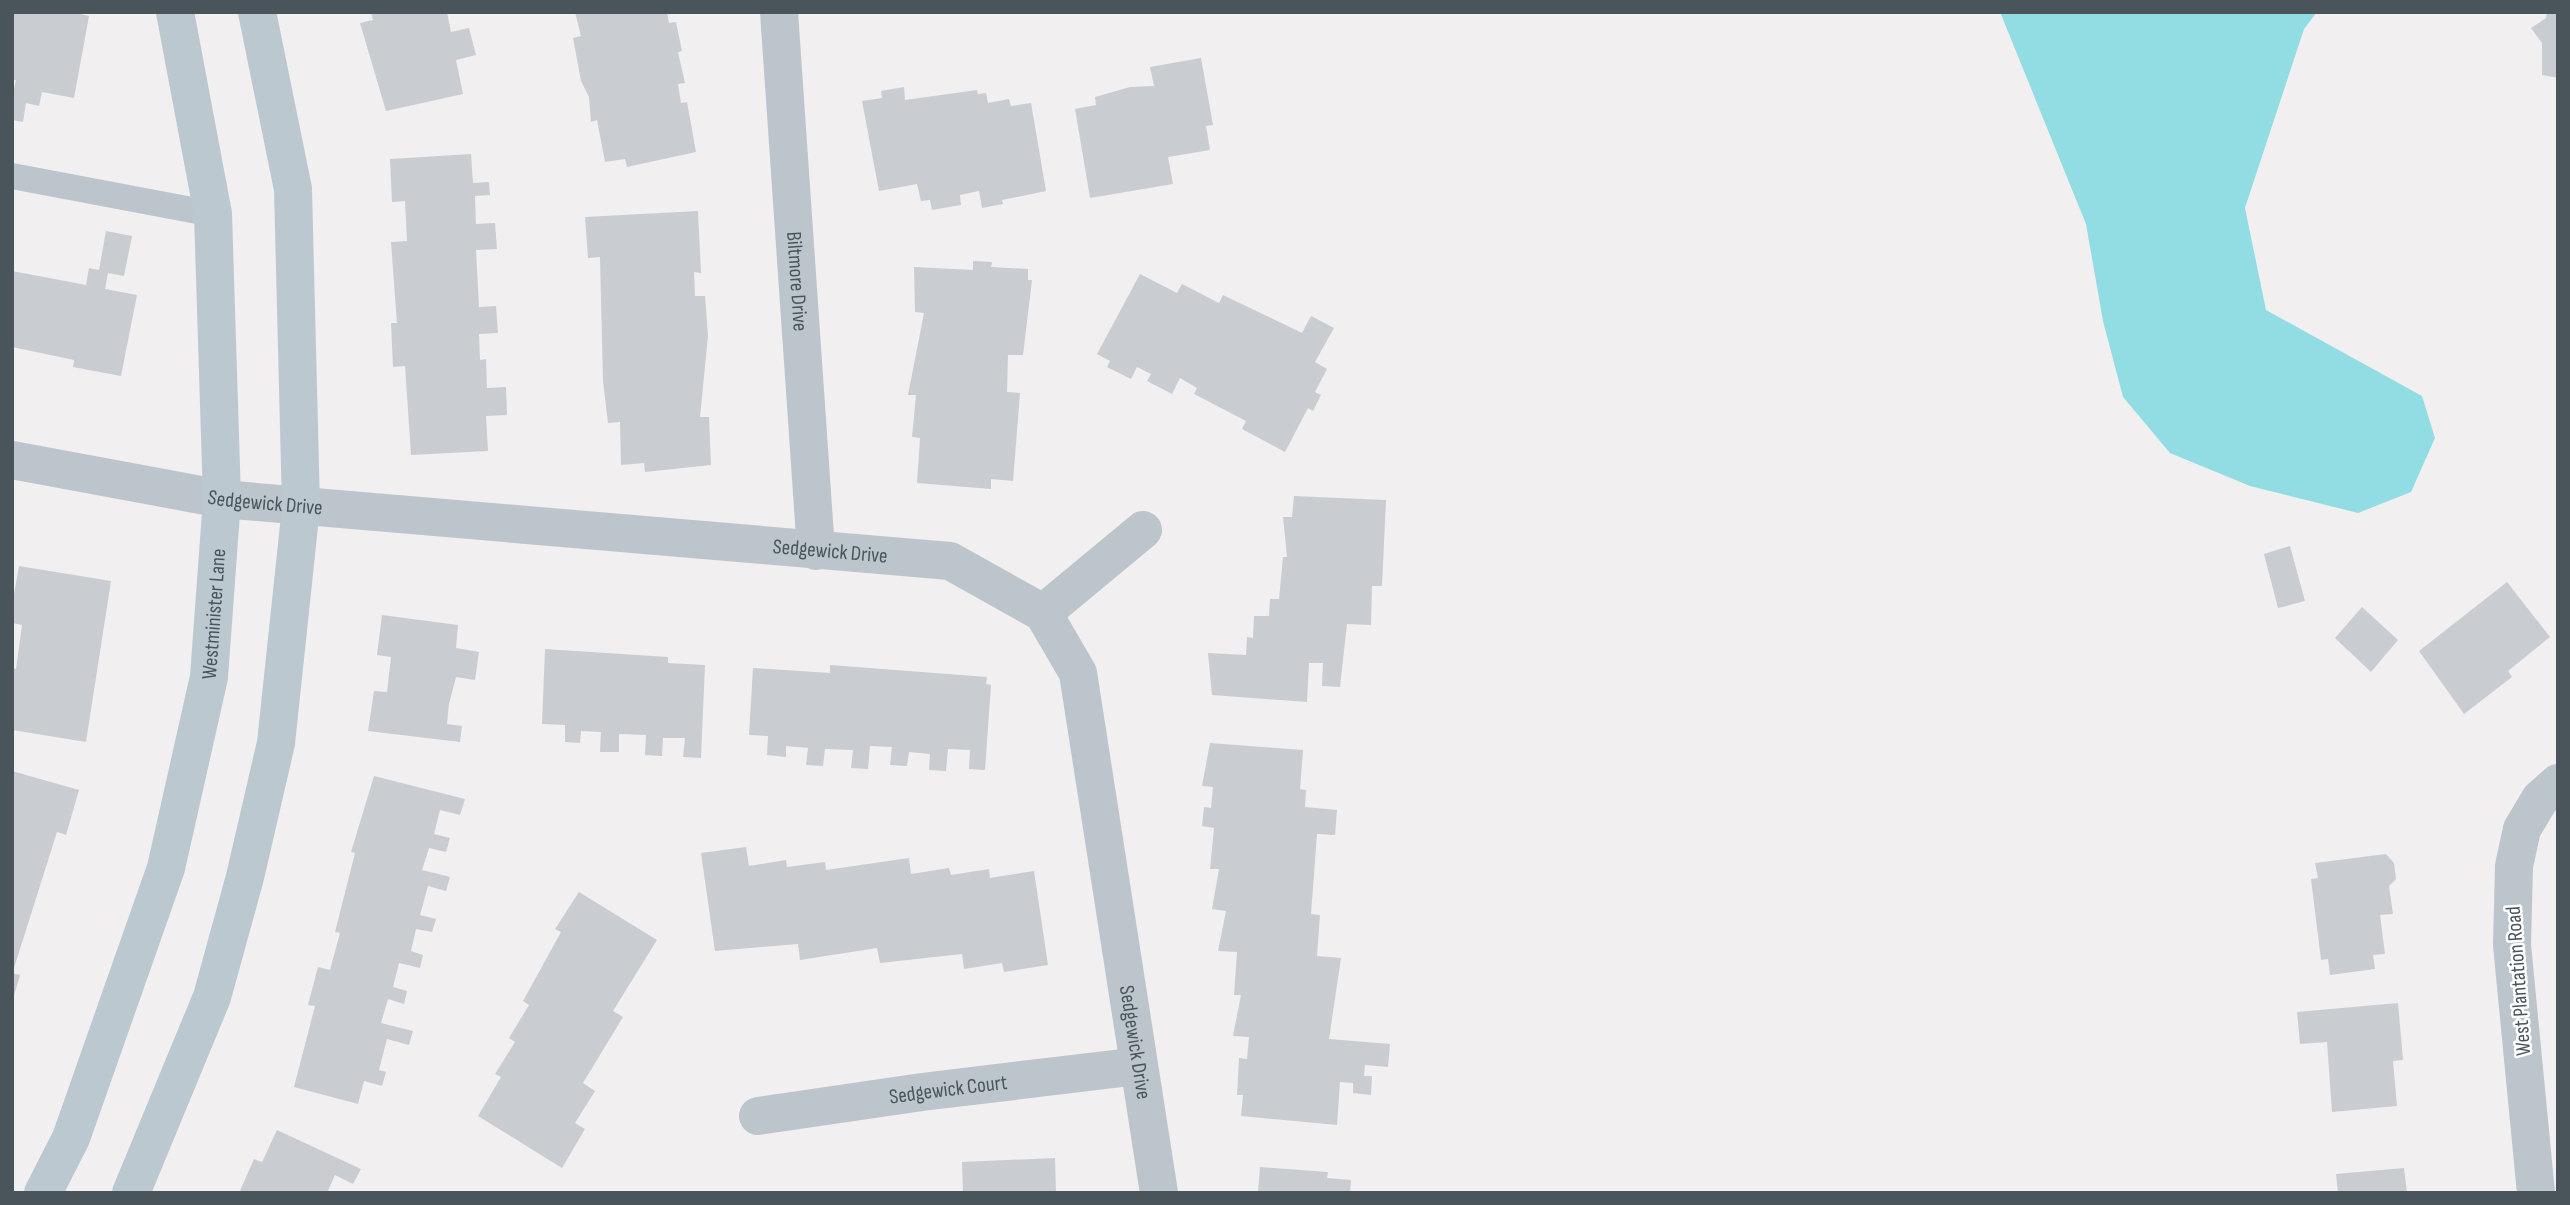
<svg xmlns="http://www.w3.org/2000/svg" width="2570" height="1205" font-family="'Sofia Sans Condensed',sans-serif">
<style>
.water{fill:#92dde4}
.building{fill:#c9cdd1}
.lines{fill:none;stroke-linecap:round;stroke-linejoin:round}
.lane{stroke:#bcc5cb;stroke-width:26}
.street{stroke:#bcc5cb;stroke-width:38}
.secondary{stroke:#bcc8cf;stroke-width:38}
.labels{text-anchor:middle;stroke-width:5;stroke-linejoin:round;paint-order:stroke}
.street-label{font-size:21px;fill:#49545b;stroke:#fff}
</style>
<rect width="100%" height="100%" fill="#f1efef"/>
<path class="water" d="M2000 12H2317L2304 29 2245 208 2266 310 2422 396 2435 438 2411 492 2358 513 2250 486 2170 453 2123 397 2103 321 2086 224Z"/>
<path class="building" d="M12 12H71L89 16 74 98 42 92 39 106 26 103 23 122 12 120V98L16 80H12Z
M371 12H447L451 32 469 28 476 55 456 60 463 94 386 111 360 23 373 20Z
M575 12H667L669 23 676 22 682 51 678 52 685 83 678 84 681 103 687 102 696 152 627 167 625 159 605 162 597 120 591 122 589 97 581 81 573 38 581 36Z
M2547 12H2558V78L2542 75V43L2531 28 2546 18Z
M1201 58 1213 125 1206 126 1210 150 1168 157 1173 184 1090 198 1075 109 1096 105 1095 97 1130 87 1154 86 1150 67Z
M904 87 905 100 977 90 978 94 986 93 988 103 1009 99 1011 106 1031 103 1046 191 1002 200 1003 204 982 208 979 191 960 195 961 205 932 210 930 200 921 201 917 184 879 191 862 101 882 98 881 91Z
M471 154 473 183 489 182 490 195 475 196 476 224 495 223 497 249 476 250 479 307 496 306 498 333 479 334 480 360 486 359 487 388 506 387 507 415 486 416 488 451 411 455 405 366 393 367 391 323H397L391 242 407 241 405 201 392 202 390 159Z
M698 211 701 273 694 272 695 296H705L708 336 700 417H709L711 465 645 472 644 463 621 465 620 422 608 423 603 381 600 257 588 258 585 217Z
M106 231 132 236 124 276 108 273 105 289 137 295 121 376 73 367 74 360 12 347V271L86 285 89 268 99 270Z
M973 261 992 262 991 267 1028 269V280H1032L1023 355H1008L1007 392 1020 393 1013 481 991 479V489L917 483 920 438 912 437 916 395H908L924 313 915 312 914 267 973 270Z
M1140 274 1177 293 1182 284 1219 303 1223 295 1302 333 1311 316 1334 328 1315 362 1327 369 1315 392 1321 395 1313 411 1308 408 1285 452 1242 429 1246 421 1194 394 1197 388 1180 378 1172 394 1147 381 1151 374 1137 367 1131 379 1107 367 1110 361 1097 354Z
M1294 496 1386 500 1382 586H1372L1371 625 1347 624 1340 687 1322 686 1323 663H1309L1307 702 1212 695 1208 653 1246 655 1247 637 1253 638 1254 616H1269L1270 599H1279L1283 557H1287L1283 517H1292Z
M2290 546 2305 601 2278 608 2264 554Z
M19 566 111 581 86 742 12 730V668L16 669 22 625 12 623V594H14Z
M2507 582 2550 637 2508 671 2512 677 2464 714 2419 651Z
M2362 607 2398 640 2371 672 2335 638Z
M382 615 458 625 456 648 479 652 475 680 456 677 449 704 447 724 462 726 460 742 368 731 374 691 387 692 391 657 377 655Z
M545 649 668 657V663L705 665 701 758 683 757 685 738H663L662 756 645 755 646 735 619 734V752H600L601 732 581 731 580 743 565 742V725L542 724Z
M830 665 987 677 986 684 991 685 985 770 969 769 970 750 948 749 946 771 929 770 930 754 909 752 907 766 890 765 892 747 870 746 868 769 851 768 853 750 825 749 823 766 806 765 808 748 786 746V757L767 755 768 736 749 735 753 668 830 673Z
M1210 743 1303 750 1300 789 1306 790 1305 807 1337 810 1335 835 1317 834 1311 914 1320 915 1317 956 1341 958 1329 1039 1390 1044 1388 1067 1365 1065 1364 1076H1372L1371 1095 1353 1093V1083L1340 1082 1337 1125 1241 1116 1243 1095H1237L1239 1058 1247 1059 1249 1037 1233 1036 1241 995H1234L1237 952 1218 951 1226 911 1212 909 1219 869H1210L1214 828 1202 826 1204 807 1211 808 1213 787 1202 786Z
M12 771 79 790 66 835 57 832 13 971Z
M374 776 465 799 460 815 440 810 434 834 450 838 446 852 429 848 422 870 450 877 446 891 428 886 420 915 436 919 432 932 416 929 411 951 423 955 420 968 399 963 393 987 407 991 404 1004 388 999 381 1023 413 1031 409 1045 387 1039 379 1070 386 1072 382 1086 364 1081 358 1104 294 1087 315 1006 308 1005 318 967 330 970 340 933 335 932 355 853 351 852Z
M746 847 749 866 786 860 787 867 825 862 826 870 909 858 911 874 949 868 951 875 989 869 990 878 1034 871 1048 965 1004 972 1002 963 964 969 962 954 880 963 877 948 800 960 798 944 715 951 701 853Z
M2386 854 2394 863 2396 879 2389 886 2393 914 2380 915 2385 954 2373 955 2375 969 2330 975 2328 959 2321 960 2311 879 2318 878 2315 863Z
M579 892 657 940 613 1011 623 1017 583 1083 595 1091 575 1123 585 1129 562 1168 478 1116 501 1077 495 1074 515 1042 509 1038 529 1005 523 1001 561 932 555 929Z
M12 973 20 975 13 999H12Z
M2398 1003 2403 1060 2393 1061 2397 1106 2332 1112 2327 1042 2300 1044 2297 1012Z
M277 1130 361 1169 353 1184 335 1175 327 1193H239L254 1159 262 1162Z
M1055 1158 1056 1193H963L962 1162Z
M1260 1167 1328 1172 1327 1178 1351 1180 1350 1193H1258Z
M2404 1168 2407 1193H2338L2336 1174Z"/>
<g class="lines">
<path class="lane" d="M12 176 213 214"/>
<g class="street">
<path id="s1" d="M779 12 816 551"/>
<path id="s2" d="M12 460 222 499 950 561 1043 613 1078 673 1159 1193"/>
<path d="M1043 613 1143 530"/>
<path id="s3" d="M758 1116 922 1092 1139 1066"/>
<path d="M2536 1193 2512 945 2514 866 2522 829 2540 799 2558 783"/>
</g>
<g class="secondary">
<path id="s4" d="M43 1193 71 1138 166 868 209 677 222 499 213 214 175 12"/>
<path d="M131 1193 212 997 245 877 276 743 301 507 293 189 257 12"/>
</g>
</g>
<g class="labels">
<g class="street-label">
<text dy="7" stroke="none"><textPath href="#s1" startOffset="270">Biltmore Drive</textPath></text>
<text dy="7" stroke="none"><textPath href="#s2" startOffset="257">Sedgewick Drive</textPath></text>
<text dy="7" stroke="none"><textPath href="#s2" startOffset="824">Sedgewick Drive</textPath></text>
<text dy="7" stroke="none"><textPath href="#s4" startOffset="607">Westminister Lane</textPath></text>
<text transform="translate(2518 981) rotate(-94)" y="7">West Plantation Road</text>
<text dy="7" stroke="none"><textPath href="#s2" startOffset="1494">Sedgewick Drive</textPath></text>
<text dy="7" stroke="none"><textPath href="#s3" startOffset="192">Sedgewick Court</textPath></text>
</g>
</g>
<rect width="2570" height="1205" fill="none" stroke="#49545b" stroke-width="28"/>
</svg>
